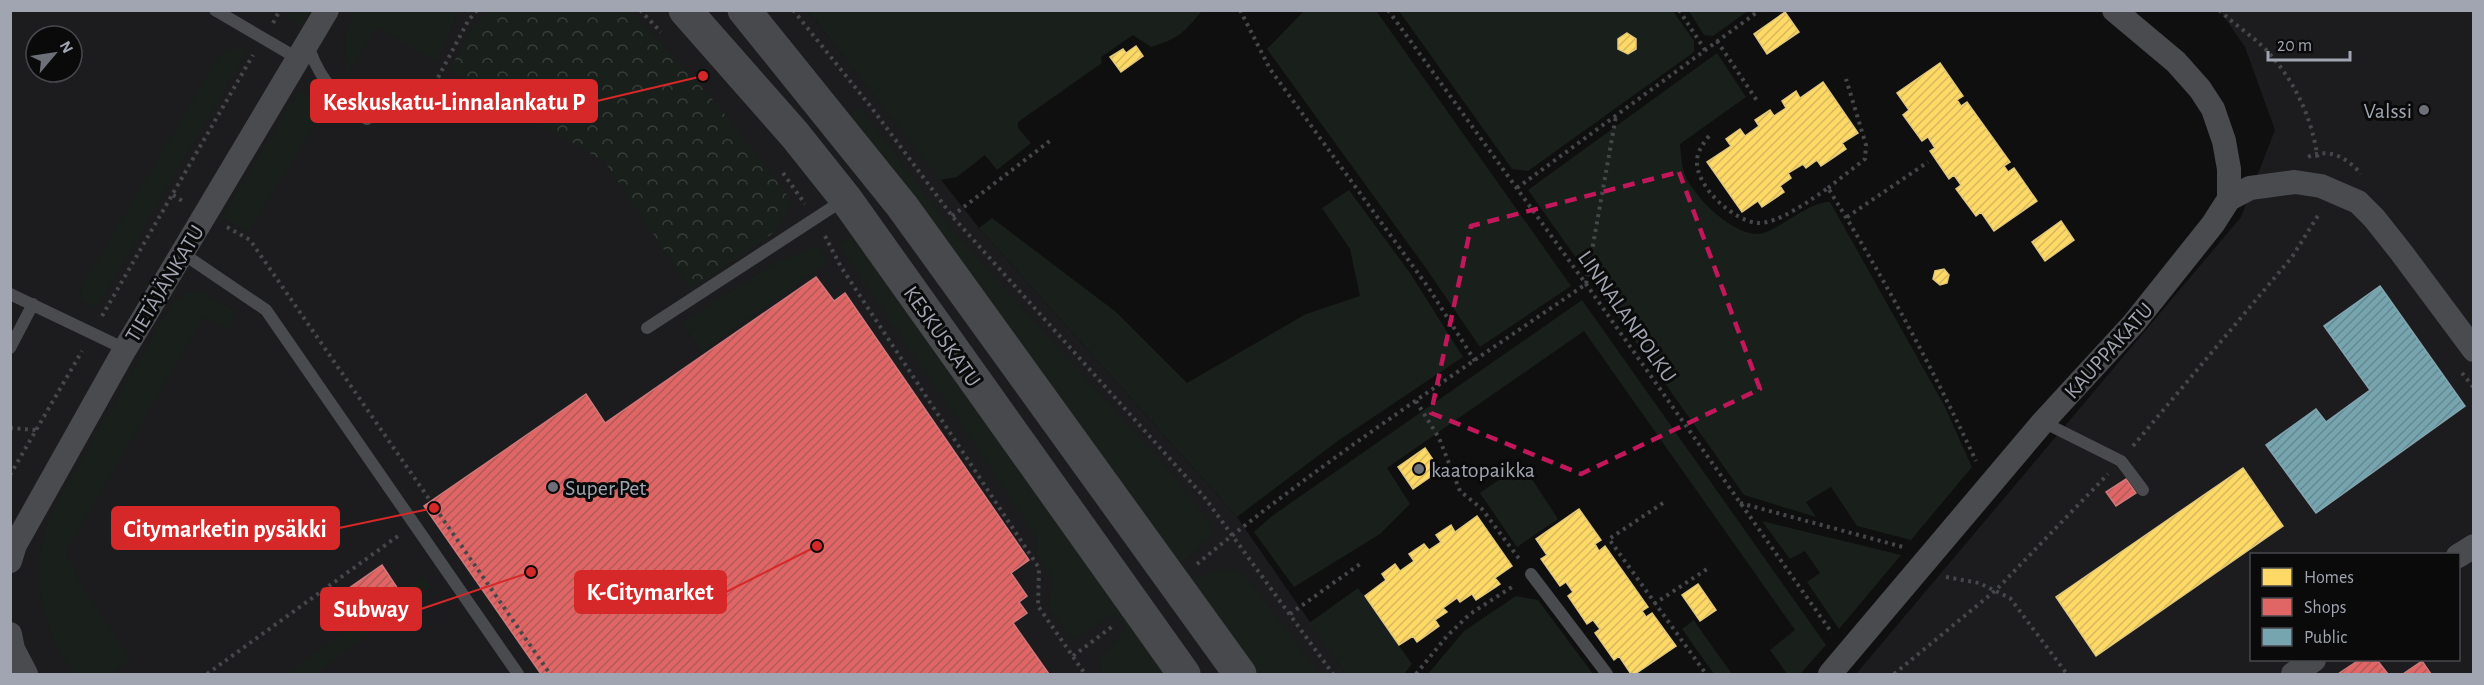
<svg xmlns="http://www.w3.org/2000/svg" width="2484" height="685" font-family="'Alegreya Sans',sans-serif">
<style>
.built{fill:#1c1c1e;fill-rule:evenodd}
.green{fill:#191f1a}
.forest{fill:url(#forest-crowns)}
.homes{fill:url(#homes-hatch);stroke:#e2c97c;stroke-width:1.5}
.shops{fill:url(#shops-hatch);stroke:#cd797c;stroke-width:1.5}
.public{fill:url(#public-hatch);stroke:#83a5b0;stroke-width:1.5}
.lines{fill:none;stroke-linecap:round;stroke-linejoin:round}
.path{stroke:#45474a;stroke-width:4;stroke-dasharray:3 4.5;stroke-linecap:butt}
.service{stroke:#4a4b4f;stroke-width:12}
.minor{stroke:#4a4b4f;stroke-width:24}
.secondary{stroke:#48494c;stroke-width:33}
.marked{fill:none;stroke:#c2185b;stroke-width:4.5;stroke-dasharray:12 8;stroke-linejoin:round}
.poi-dot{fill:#6d7079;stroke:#0a0a0b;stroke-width:2}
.labels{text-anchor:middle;stroke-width:6;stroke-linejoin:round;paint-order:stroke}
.poi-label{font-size:22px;fill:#a0a5b1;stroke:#0a0a0b;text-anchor:start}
.street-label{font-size:22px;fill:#a0a5b1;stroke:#0a0a0b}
.leader{fill:none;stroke:#d62828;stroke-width:2}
.callout-dot{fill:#d62828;stroke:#0a0a0b;stroke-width:2}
.callout{fill:#d62828;stroke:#d62828;stroke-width:2}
.callout-label{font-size:24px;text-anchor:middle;font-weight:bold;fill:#fff}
</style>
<defs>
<pattern id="forest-crowns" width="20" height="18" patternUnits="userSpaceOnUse" patternTransform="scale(1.5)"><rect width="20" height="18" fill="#191f1a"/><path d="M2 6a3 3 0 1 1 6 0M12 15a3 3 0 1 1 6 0" fill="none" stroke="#373d39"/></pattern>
<pattern id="homes-hatch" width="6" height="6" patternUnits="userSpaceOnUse" patternTransform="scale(1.5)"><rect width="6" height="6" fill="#ffd966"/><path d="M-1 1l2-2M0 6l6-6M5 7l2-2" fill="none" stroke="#d6b85c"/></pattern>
<pattern id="shops-hatch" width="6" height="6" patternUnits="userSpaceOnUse" patternTransform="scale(1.5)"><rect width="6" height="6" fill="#e06666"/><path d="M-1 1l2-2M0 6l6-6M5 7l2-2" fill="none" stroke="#b4595a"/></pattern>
<pattern id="public-hatch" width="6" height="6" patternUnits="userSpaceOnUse" patternTransform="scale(1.5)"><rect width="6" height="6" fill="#76a5af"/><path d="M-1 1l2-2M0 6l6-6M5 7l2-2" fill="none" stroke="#648890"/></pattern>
</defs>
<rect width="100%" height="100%" fill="#0f0f10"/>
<path class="built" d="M10 11H808L979 228 1237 517 1346 674H11ZM36 36H72V72H36Z
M2220 11H2473V674H1856L2241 217 2275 130 2245 47ZM2252 554H2458V660H2252Z"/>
<path class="green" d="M291 11V10L311 11 301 26 287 17Z
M353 11V10L460 11 435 62 378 27 347 75 345 38Z
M808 11H1202C1183 33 1180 38 1151 47L1133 35 1101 57 1102 63 1018 122V128L1031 143 997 170 985 155 957 177 940 180Z
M1399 11H1673L1694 41V52L1528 171 1512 169Z
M1689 11H1748L1713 36 1704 35Z
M1303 12H1377L1571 286 1480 347 1423 264 1267 49Z
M229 49H242L247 52 98 306 95 308C87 304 80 299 80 290L218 57Z
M1717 53 1746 97 1680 144C1681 153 1681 163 1684 172 1691 195 1737 241 1764 233 1783 226 1813 200 1830 202L1944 405 1972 467 1911 540 1857 526 1831 487 1806 502 1816 517 1744 495 1528 190Z
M300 89 326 107 248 233 222 217Z
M860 107 957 235 1167 468 1213 527 1212 537 1181 563 1194 579 1225 568 1243 572 1320 674H1253L848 116Z
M1349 190 1410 273 1463 357 1339 440 1237 517 979 228 992 218 1116 312 1187 383 1306 314 1360 296 1350 249 1322 208Z
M856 234 1172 674H1103L1098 662 1126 628 1115 613 1072 640 1049 608 1052 577 1036 554 1038 538 839 245Z
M818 245 828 262 702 352 682 323 773 264Z
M192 291 203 292 233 310 235 319 228 329 204 317 66 552 77 577 131 660 115 671 117 674H75C52 648 34 592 39 557 42 538 49 521 56 504L173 302Z
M1582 300 1826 645 1800 674H1787L1770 650 1795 630 1584 331 1387 468 1410 504 1380 534 1294 587 1254 532 1272 516Z
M1522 464 1558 519 1517 547 1480 493Z
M1762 521 1901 555 1839 629 1807 582 1820 573 1805 551 1790 559Z
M423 575 431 587 316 674H286Z
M1358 588 1412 664 1404 674H1346L1309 623Z
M1516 596 1538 600 1593 674H1428L1464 631Z
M1694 620 1697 625 1732 674H1714L1682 629Z"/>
<path class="forest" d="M488 11H631L716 103 792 201 776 231 691 290 605 162 450 70 468 33Z"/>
<path class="homes" d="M1785 12 1799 32 1767 54 1754 34Z
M1627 33 1636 39V49L1628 54 1618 49V39Z
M1136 46 1143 56 1121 72 1110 57 1123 49 1126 53Z
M1940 63 1963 96 1957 100 1961 106 1967 102 2010 162 2004 166 2008 172 2014 168 2037 201 1994 231 1981 212 1976 216 1956 189 1961 185 1954 175 1949 179 1930 151 1935 148 1928 137 1922 141 1903 115 1909 110 1897 93Z
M1823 82 1858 133 1842 143 1846 149 1821 166 1817 160 1806 168 1803 164 1788 173 1791 178 1780 186 1784 192 1762 207 1758 201 1742 212 1707 162 1731 146 1726 139 1740 129 1745 136 1759 126 1755 120 1770 110 1774 116 1786 108 1782 101 1796 91 1800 98Z
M2061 221 2074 240 2045 261 2032 242Z
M1944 269 1949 275 1947 283 1940 285 1933 279 1935 271Z
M1425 448 1440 470 1413 489 1398 467Z
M2243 468 2283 526 2096 656 2056 597Z
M1579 509 1601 540 1595 544 1599 551 1605 546 1648 607 1642 611 1646 617 1652 613 1676 646 1635 674H1631L1619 656 1614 660 1595 633 1600 629 1593 620 1587 624 1568 596 1573 592 1566 582 1560 586 1541 559 1547 555 1536 539Z
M1477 516 1512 566 1495 578 1500 584 1476 600 1472 594 1460 602 1457 598 1443 608 1447 612 1435 620 1439 626 1417 642 1413 636 1399 645 1365 596 1386 580 1382 574 1395 564 1400 571 1414 561 1409 554 1424 544 1429 550 1441 542 1436 535 1451 525 1455 532Z
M1698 584 1716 610 1700 621 1682 595Z"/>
<path class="shops" d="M816 277 834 301 845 293 1029 560 1011 573 1027 596 1019 602 1027 613 1013 623 1049 674H541L424 506 586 394 605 423Z
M2126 479 2136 493 2116 506 2106 492Z
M382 565 398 589 349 624 332 600Z
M2359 660H2377L2388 674H2338Z
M2422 661 2431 674H2403Z"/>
<path class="public" d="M2380 286 2465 406 2316 513 2266 445 2316 409 2326 422 2370 390 2324 326Z"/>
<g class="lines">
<path class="path" d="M640 10 661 32
M793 10 871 107 952 216 1205 498 1333 674
M1240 10 1270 69 1428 287 1475 361
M1388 10 1586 284 1832 633
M1679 10 1705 50
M2219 10C2232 22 2246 32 2259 43 2292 74 2313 117 2318 162
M273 23 280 10
M1717 41 1758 102
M424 104 468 21 477 10
M1709 136C1703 144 1698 150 1697 160 1695 186 1733 221 1758 223 1778 224 1812 199 1828 188 1883 276 1932 367 1976 461
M2308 157C2328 147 2348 158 2361 174
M783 173 805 204
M1517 188 1760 10
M1828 188 1865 159 1866 145 1846 79
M173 195 184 202
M952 216 1051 140
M1847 217 1928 162
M227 227 250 240 550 674
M825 236 841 267 1039 568 1038 606 1085 674
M102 316 253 55
M2462 373 2474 388
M1416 401 1439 438 1460 491 1482 509 1520 560
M10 428 36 430
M2133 446 2292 257 2319 214
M10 475 82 351
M1663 503 1609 539 1706 674
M1740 503 1903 547
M1197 564C1320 462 1454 375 1586 284L1616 116
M1946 577 1979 583 2010 598 2067 674
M1654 604 1707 569
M1290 614 1360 564
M1073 656 1113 626
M207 674 398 536
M1416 674 1447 636 1470 614 1515 585
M1894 674 1996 590 2108 474"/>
<path class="service" d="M215 10 297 58
M313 44 310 51C322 83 339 99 367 119
M182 253 266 310 518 674
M10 294 125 349
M647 328 845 199
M10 348 33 304
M2043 422 2121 461 2143 490
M1531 574 1607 674"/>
<path class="minor" d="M2229 199 2250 188 2295 182 2321 186 2358 202 2374 218 2401 252 2474 350
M2458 556 2474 546
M10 561 15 545 125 349 327 10
M10 634 13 649 26 674
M1830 674 2043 422 2134 323 2213 224 2229 199V169L2224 141 2213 109 2200 89 2176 62 2114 10
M2293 674 2314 660"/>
<path class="secondary" d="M685 10 795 135 846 199 1184 674
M744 10 902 206 1240 674"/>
</g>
<path class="marked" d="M1679 172 1760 389 1581 474 1431 413 1471 226Z"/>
<g class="poi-dot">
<circle cx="2424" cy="110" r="6"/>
<circle cx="1419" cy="469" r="6"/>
<circle cx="553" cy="487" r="6"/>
</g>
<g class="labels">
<g class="poi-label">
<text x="2412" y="118" text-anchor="end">Valssi</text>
<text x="1431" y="477">kaatopaikka</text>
<text x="565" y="495">Super Pet</text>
</g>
<g class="street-label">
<text transform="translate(164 283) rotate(-59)" y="8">TIETÄJÄNKATU</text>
<text transform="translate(1628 316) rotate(55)" y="8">LINNALANPOLKU</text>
<text transform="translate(943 336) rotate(55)" y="8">KESKUSKATU</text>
<text transform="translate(2108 350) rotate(-48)" y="8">KAUPPAKATU</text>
</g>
</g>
<path class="leader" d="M703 76L597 101M434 508L339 528M817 546L726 592M531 572L421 609"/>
<g class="callout-dot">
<circle cx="703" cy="76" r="6"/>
<circle cx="434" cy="508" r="6"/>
<circle cx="817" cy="546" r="6"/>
<circle cx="531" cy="572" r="6"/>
</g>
<g class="callout">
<rect x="311" y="80" width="286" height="42" rx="6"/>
<rect x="112" y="507" width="227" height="42" rx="6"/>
<rect x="575" y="571" width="151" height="42" rx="6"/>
<rect x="321" y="588" width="100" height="42" rx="6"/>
</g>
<g class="callout-label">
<text x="454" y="110">Keskuskatu-Linnalankatu P</text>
<text x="225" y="537">Citymarketin pysäkki</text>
<text x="650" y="600">K-Citymarket</text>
<text x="371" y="617">Subway</text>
</g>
<rect width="2484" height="685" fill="none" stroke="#a0a5b1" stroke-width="24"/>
<rect x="2250" y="553" width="210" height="108" fill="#0a0a0b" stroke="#46484d" stroke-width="1.5"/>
<rect x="2262" y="568" width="30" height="18" fill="#ffd966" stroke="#46484d" stroke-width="1.5"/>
<text x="2304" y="583" font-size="18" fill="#a0a5b1">Homes</text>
<rect x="2262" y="598" width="30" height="18" fill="#e06666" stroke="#46484d" stroke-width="1.5"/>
<text x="2304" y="613" font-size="18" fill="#a0a5b1">Shops</text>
<rect x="2262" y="628" width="30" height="18" fill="#76a5af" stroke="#46484d" stroke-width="1.5"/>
<text x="2304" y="643" font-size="18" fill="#a0a5b1">Public</text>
<g transform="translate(54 54) rotate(61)"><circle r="28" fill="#0a0a0b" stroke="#46484d" stroke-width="1.5"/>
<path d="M0-4.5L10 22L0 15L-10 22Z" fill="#6d7079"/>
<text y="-9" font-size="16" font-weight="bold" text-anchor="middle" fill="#a0a5b1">N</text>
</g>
<path d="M2268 51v9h82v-9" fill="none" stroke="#a0a5b1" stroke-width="3"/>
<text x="2277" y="51" font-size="18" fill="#a0a5b1" stroke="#0a0a0b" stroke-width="4.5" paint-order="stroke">20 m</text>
</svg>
